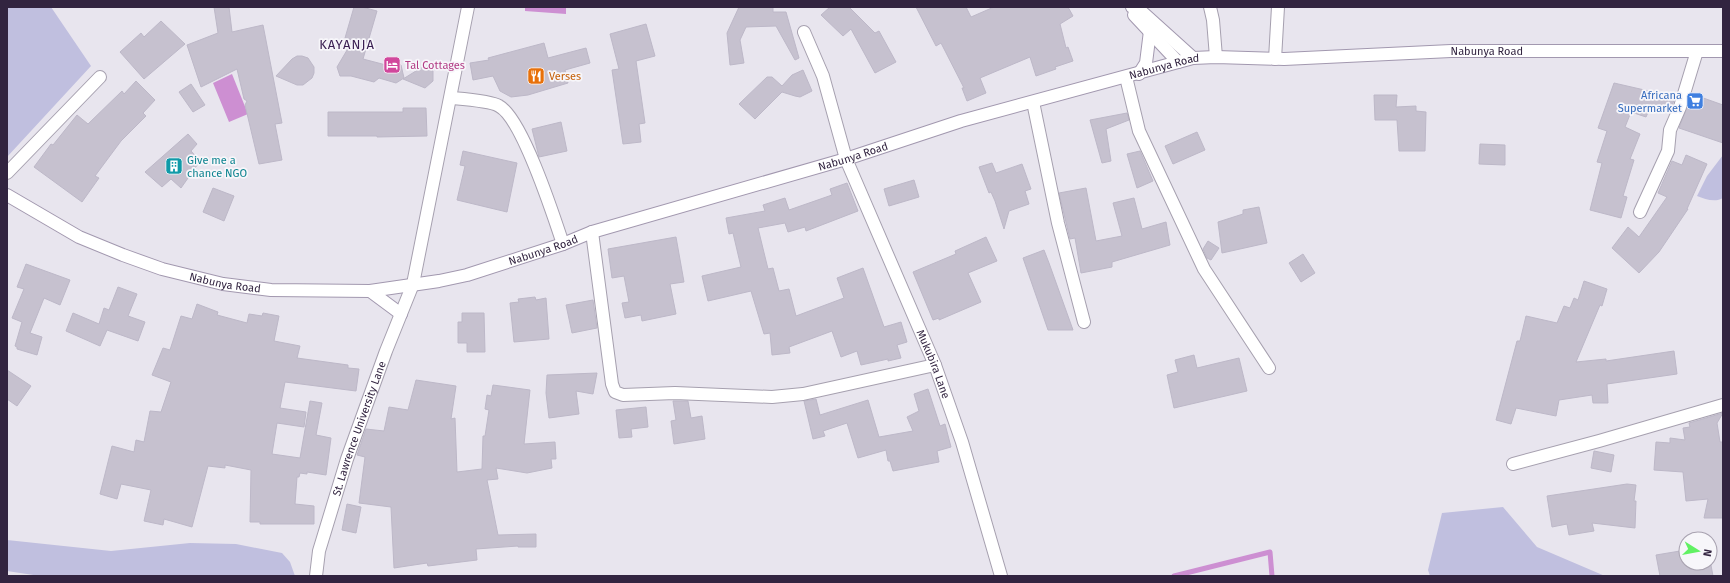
<svg xmlns="http://www.w3.org/2000/svg" width="1730" height="583" font-family="'Fira Sans',sans-serif">
<style>
.green{fill:#c0bfdf}
.water{fill:#cd8fd2}
.lines{fill:none;stroke-linecap:round;stroke-linejoin:round}
.stream{stroke:#cd8fd2;stroke-width:5}
.building{fill:#c6c1cf;stroke:#bdb8c8}
.street-casing{stroke:#a6a0af;stroke-width:14}
.secondary-casing{stroke:#a298af;stroke-width:14}
.street{stroke:#fff;stroke-width:12}
.secondary{stroke:#fff;stroke-width:12}
.labels{text-anchor:middle;stroke-width:3.5;stroke-linejoin:round;paint-order:stroke}
.street-label{font-size:11px;fill:#322440;stroke:#f7f6fa}
.hotel-label{font-size:11px;fill:#b23c85;stroke:#f7f6fa;text-anchor:start}
.food-label{font-size:11px;fill:#c56008;stroke:#f7f6fa;text-anchor:start}
.shop-label{font-size:11px;fill:#366cbe;stroke:#f7f6fa;text-anchor:end}
.culture-label{font-size:11px;fill:#0d838f;stroke:#f7f6fa;text-anchor:start}
.quarter-label{font-size:13px;letter-spacing:1px;fill:#3b2053;stroke:#f7f6fa}
</style>
<rect width="100%" height="100%" fill="#e8e5ee"/>
<path class="green" d="M7 7H51L91 66 7 157Z
M1723 155V198C1715 203 1705 199 1697 196L1707 176Z
M1503 507 1537 547 1605 576H1430L1428 570 1442 513Z
M7 540 111 551 190 543 236 544 282 553 290 562 295 576H40L7 571Z"/>
<path class="water" d="M525 7H566V14L525 11Z
M232 74 248 114 229 122 213 83Z"/>
<g class="lines">
<path class="stream" d="M1174 576 1270 552 1272 576"/>
</g>
<path class="building" d="M214 7H229L232 32 263 25 282 123 275 124 282 160 259 164 245 105 247 101 244 99 237 69 201 87 187 45 218 33Z
M354 7H362L377 11 363 59 386 65 393 60 401 65 404 78 396 83 379 78 374 82 351 76H340L337 67 353 40 345 38Z
M739 7H773V12H786L799 58 795 60 776 26 746 27 740 40 744 63 730 65 727 33Z
M830 7H849L875 33 879 31 896 62 875 73 851 29 843 36 821 15Z
M916 7H966L971 17 994 7H1068L1073 16 1060 24 1066 48 1068 47 1073 61 1055 67 1056 69 1036 76 1030 57 980 78 986 93 967 101 962 88H964L941 43 936 46Z
M161 21 185 44 144 79 120 52 141 33 144 37Z
M646 24 655 56 636 61 645 123 639 124 641 142 623 144 612 70 619 69 610 34Z
M544 43 548 58 586 48 590 63 565 70 568 83 528 95 511 97 500 91 493 76 473 80 470 63 489 60 488 58Z
M297 56H302L308 58 314 67V73L312 78 303 85H297L276 76 292 59Z
M424 66 433 71V81L425 88 403 79Z
M803 70 812 91 800 97 795 96 782 92 755 119 739 104 767 77H772L782 86 792 75Z
M136 81 155 100 143 113 146 116 121 141 95 176 99 178 82 202 34 167 51 144 53 145 77 115 88 124 122 91 124 94Z
M1614 83 1675 97 1670 112 1650 108 1646 117 1631 112 1625 127 1640 134 1630 159 1634 160 1623 196 1627 197 1621 218 1590 210 1602 163 1597 162 1607 131 1598 128Z
M191 84 205 105 193 112 179 92Z
M1692 94 1723 105V143L1679 128Z
M1374 95H1397L1396 107 1416 106V111L1426 112 1425 151H1399L1397 120H1375Z
M403 108H426L427 136 377 137V136H328V112H403Z
M1127 113 1129 120 1106 129 1111 161 1102 163 1090 120Z
M561 122 567 151 539 157 532 129Z
M1197 132 1205 150 1173 164 1165 146Z
M188 134 197 144 191 151 200 161 181 188 171 179 162 187 145 172Z
M1480 144 1505 145V165L1479 164Z
M463 151 517 163 507 212 457 200 465 166 460 165Z
M1140 151 1153 181 1137 188 1127 154Z
M1686 155 1707 164 1687 209H1688L1659 252 1639 273 1612 248 1628 227 1639 237 1667 197 1658 193 1672 161 1682 165Z
M992 163 996 173 1022 164 1031 189 1025 191 1029 204 1009 211 1004 229 995 201 991 192 989 193 979 167Z
M914 180 919 197 889 206 884 189Z
M847 183 858 211 806 231 805 227 788 232 785 223 758 228 768 269 773 268 779 291 789 289 796 316 844 298 837 278 863 268 884 327 901 322 907 342 897 345 901 358 888 361V359L861 365 857 351 841 357 832 331 789 347 790 353 772 355 770 333 764 334 751 291 708 301 702 276 741 267 733 233 729 234 726 218 765 211 763 205 785 198 789 210 832 195 830 189Z
M213 188 234 196 224 221 203 212Z
M1086 188 1096 241 1122 236 1113 203 1134 198 1142 229 1166 222 1170 245 1112 262V267L1081 273 1075 238 1070 239 1059 193Z
M1259 207 1267 243 1222 253 1218 222 1243 214V210Z
M676 237 684 282 670 284 676 314 642 321 641 315 625 318 622 303 629 302 624 276 612 278 608 249Z
M986 237 997 261 968 273 981 302 939 320V318L933 320 913 272 956 254 955 251Z
M1208 241 1219 248 1211 260 1207 258 1203 249Z
M1044 250 1049 263 1073 330H1048L1023 258Z
M1303 254 1315 273 1301 282 1289 263Z
M26 264 70 280 60 305 44 298 30 333 42 337 37 355 17 349V347L15 346 22 322 12 318 24 289 17 287Z
M1584 281 1607 289 1602 306 1600 305 1576 362 1606 359V361L1674 351 1677 374 1607 384 1608 403H1593L1592 395 1559 400 1556 416 1516 408 1511 424 1496 420 1517 341H1520L1526 316 1557 323 1564 306 1570 308 1574 298 1578 300Z
M118 287 137 294 128 316 145 322 138 341 107 330 100 346 66 331 73 313 99 324 104 308 109 310Z
M535 297 536 300 546 298 549 339 514 342 510 303 519 302 518 299Z
M593 300 597 328 572 333 566 305Z
M197 304 218 312 217 315 247 323 249 314 262 316 263 313 279 316 274 341 300 346 297 358 348 365V368L359 369 356 391 285 382 280 408 306 412 304 427 277 423 272 454 300 458 310 401 322 403 316 435 331 438 326 475 307 472V474L300 473 299 477H297L295 504 314 506V524H260V522H250L251 470 225 465V468L208 466 192 527 164 519 163 525 144 521 151 490 121 484 117 499 100 494 112 446 134 452 136 440 144 442 150 411 161 412 171 382 152 375 163 348 170 350 181 316 192 319Z
M462 313H484L485 352H467V343H458V322H462Z
M1194 355 1197 368 1239 358 1247 391 1174 408 1167 375 1178 372 1175 360Z
M7 370 31 386 17 406 7 399Z
M597 373 593 394 576 391 579 414 549 418 546 393 547 375Z
M416 380 456 386 451 419 455 418 457 472 482 469 483 436H485L489 410 485 409 487 395 491 396 493 385 530 390 524 444 555 442 556 459H551L552 468 527 473 496 468 498 479 487 480 498 535 536 534V547H518V546L476 549 477 560 428 566 427 563 394 568 391 507 359 503 365 457 357 455 366 429 384 431 389 407 408 410Z
M928 389 940 426 945 424 951 447 937 451 939 462 893 471 890 461H888L886 450 858 458 847 423 823 431 825 436 813 439 804 401 816 399 820 415 868 400 879 437 913 431 907 417 919 411 914 394Z
M673 401H688L691 418 702 416 705 439 674 444 671 421 676 420Z
M646 407 648 427 631 429 632 437 619 438 616 410Z
M1723 413 1717 423 1720 442H1723V518H1704L1708 499 1686 501 1683 472 1654 470 1656 442 1670 443V438L1685 440 1683 428 1690 427 1689 423Z
M1594 451 1614 455 1611 472 1591 468Z
M1627 484 1636 485 1634 501H1636L1635 528 1592 523 1594 531 1569 535 1567 524 1552 527 1547 496Z
M347 504 361 507 356 533 342 530Z
M1686 550V563H1710V560L1713 576H1660L1656 555Z"/>
<g class="lines">
<defs>
<g id="street">
<path d="M1210 7 1213 20 1216 57"/>
<path id="s1" d="M804 32 823 76 846 159 935 365 962 442 1001 576"/>
<path d="M1275 59 1278 7"/>
<path d="M1126 77 1139 131 1204 269 1269 368"/>
<path d="M451 98C462 99 491 101 499 106 522 118 554 217 563 244"/>
<path d="M1033 102 1058 223 1084 322"/>
<path d="M7 173 100 77"/>
<path d="M1640 212 1668 151 1670 130 1680 107 1697 51"/>
<path d="M592 232 612 384 615 392 623 395 675 393 772 397 803 394 935 365"/>
<path d="M1513 464 1599 441 1723 405"/>
<path id="s2" d="M316 576 319 551 347 459 386 351 413 284 468 7"/>
</g>
<g id="secondary">
<path d="M1132 7 1142 12 1193 58"/>
<path d="M1134 15 1178 62"/>
<path d="M1139 74 1146 63 1150 31"/>
<path id="s3" d="M7 195 79 237 123 255 162 269 223 284 271 290 370 291 439 281 467 275 563 244 592 232 846 159 961 121 1193 58 1216 57 1284 59 1451 51H1723"/>
<path d="M370 291 401 314"/>
</g>
</defs>
<use href="#street" class="street-casing"/>
<use href="#secondary" class="secondary-casing"/>
<use href="#street" class="street"/>
<use href="#secondary" class="secondary"/>
</g>
<defs>
<symbol id="hotel-square" viewBox="-11 -11 22 22"><rect x="-9" y="-9" width="18" height="18" rx="4" fill="#d1479c" stroke="#f7f6fa"/><path d="M-6-4.5h1.5V1H6V5H4.5V3h-9V5H-6ZM-4 0a1.8 1.8 0 1 1 3.6 0ZM.5 0V-2.5h3Q6-2.5 6 0Z" fill="#fff"/></symbol>
<symbol id="restaurant-square" viewBox="-11 -11 22 22"><rect x="-9" y="-9" width="18" height="18" rx="4" fill="#e8710a" stroke="#f7f6fa"/><path d="M-5-6h1v4h1v-4h1v4h1v-4h1v5L-1.5 .5V6h-2V.5L-5-1ZM5-6V6H3V1.5H1.5Q1.5-4 5-6Z" fill="#fff"/></symbol>
<symbol id="supermarket-square" viewBox="-11 -11 22 22"><rect x="-9" y="-9" width="18" height="18" rx="4" fill="#3f7fe0" stroke="#f7f6fa"/><path d="M-6-5.5h2.5l.6 2H6L4.5 2H-2.5L-4.4-4H-6ZM-1.5 3.2a1.3 1.3 0 1 0 .1 0ZM3 3.2a1.3 1.3 0 1 0 .1 0Z" fill="#fff"/></symbol>
<symbol id="building-square" viewBox="-11 -11 22 22"><rect x="-9" y="-9" width="18" height="18" rx="4" fill="#0f9aa8" stroke="#f7f6fa"/><path d="M-4-6H4V6H1V3H-1V6H-4ZM-2.5-4.3h1.7v1.8h-1.7ZM.8-4.3h1.7v1.8H.8ZM-2.5-1h1.7V.8h-1.7ZM.8-1h1.7V.8H.8Z" fill="#fff"/></symbol>
</defs>
<g fill-rule="evenodd">
<use href="#hotel-square" x="382" y="55" width="20" height="20"/>
<use href="#restaurant-square" x="526" y="66" width="20" height="20"/>
<use href="#supermarket-square" x="1685" y="91" width="20" height="20"/>
<use href="#building-square" x="164" y="156" width="20" height="20"/>
</g>
<g class="labels">
<g class="street-label">
<text dy="4" stroke="none"><textPath href="#s3" startOffset="1533">Nabunya Road</textPath></text>
<text dy="4" stroke="none"><textPath href="#s3" startOffset="1209">Nabunya Road</textPath></text>
<text dy="4" stroke="none"><textPath href="#s3" startOffset="885">Nabunya Road</textPath></text>
<text dy="4" stroke="none"><textPath href="#s3" startOffset="561">Nabunya Road</textPath></text>
<text dy="4" stroke="none"><textPath href="#s3" startOffset="237">Nabunya Road</textPath></text>
<text dy="4" stroke="none"><textPath href="#s1" startOffset="357">Mukubira Lane</textPath></text>
<text dy="4" stroke="none"><textPath href="#s2" startOffset="154">St. Lawrence University Lane</textPath></text>
</g>
<g class="hotel-label">
<text x="405" y="69">Tal Cottages</text>
</g>
<g class="food-label">
<text x="549" y="80">Verses</text>
</g>
<g class="shop-label">
<text x="1682" y="99">Africana<tspan x="1682" dy="13">Supermarket</tspan></text>
</g>
<g class="culture-label">
<text x="187" y="164">Give me a<tspan x="187" dy="13">chance NGO</tspan></text>
</g>
<g class="quarter-label">
<text x="347" y="49">KAYANJA</text>
</g>
</g>
<rect width="1730" height="583" fill="none" stroke="#322440" stroke-width="16"/>
<g transform="translate(1698 551) rotate(101)"><circle r="19" fill="#f7f6fa" stroke="#a8a2b0"/>
<path d="M0-3L7 15L0 10L-7 15Z" fill="#61f163"/>
<text y="-6" font-size="11" font-weight="bold" text-anchor="middle" fill="#322440">N</text>
</g>
</svg>
